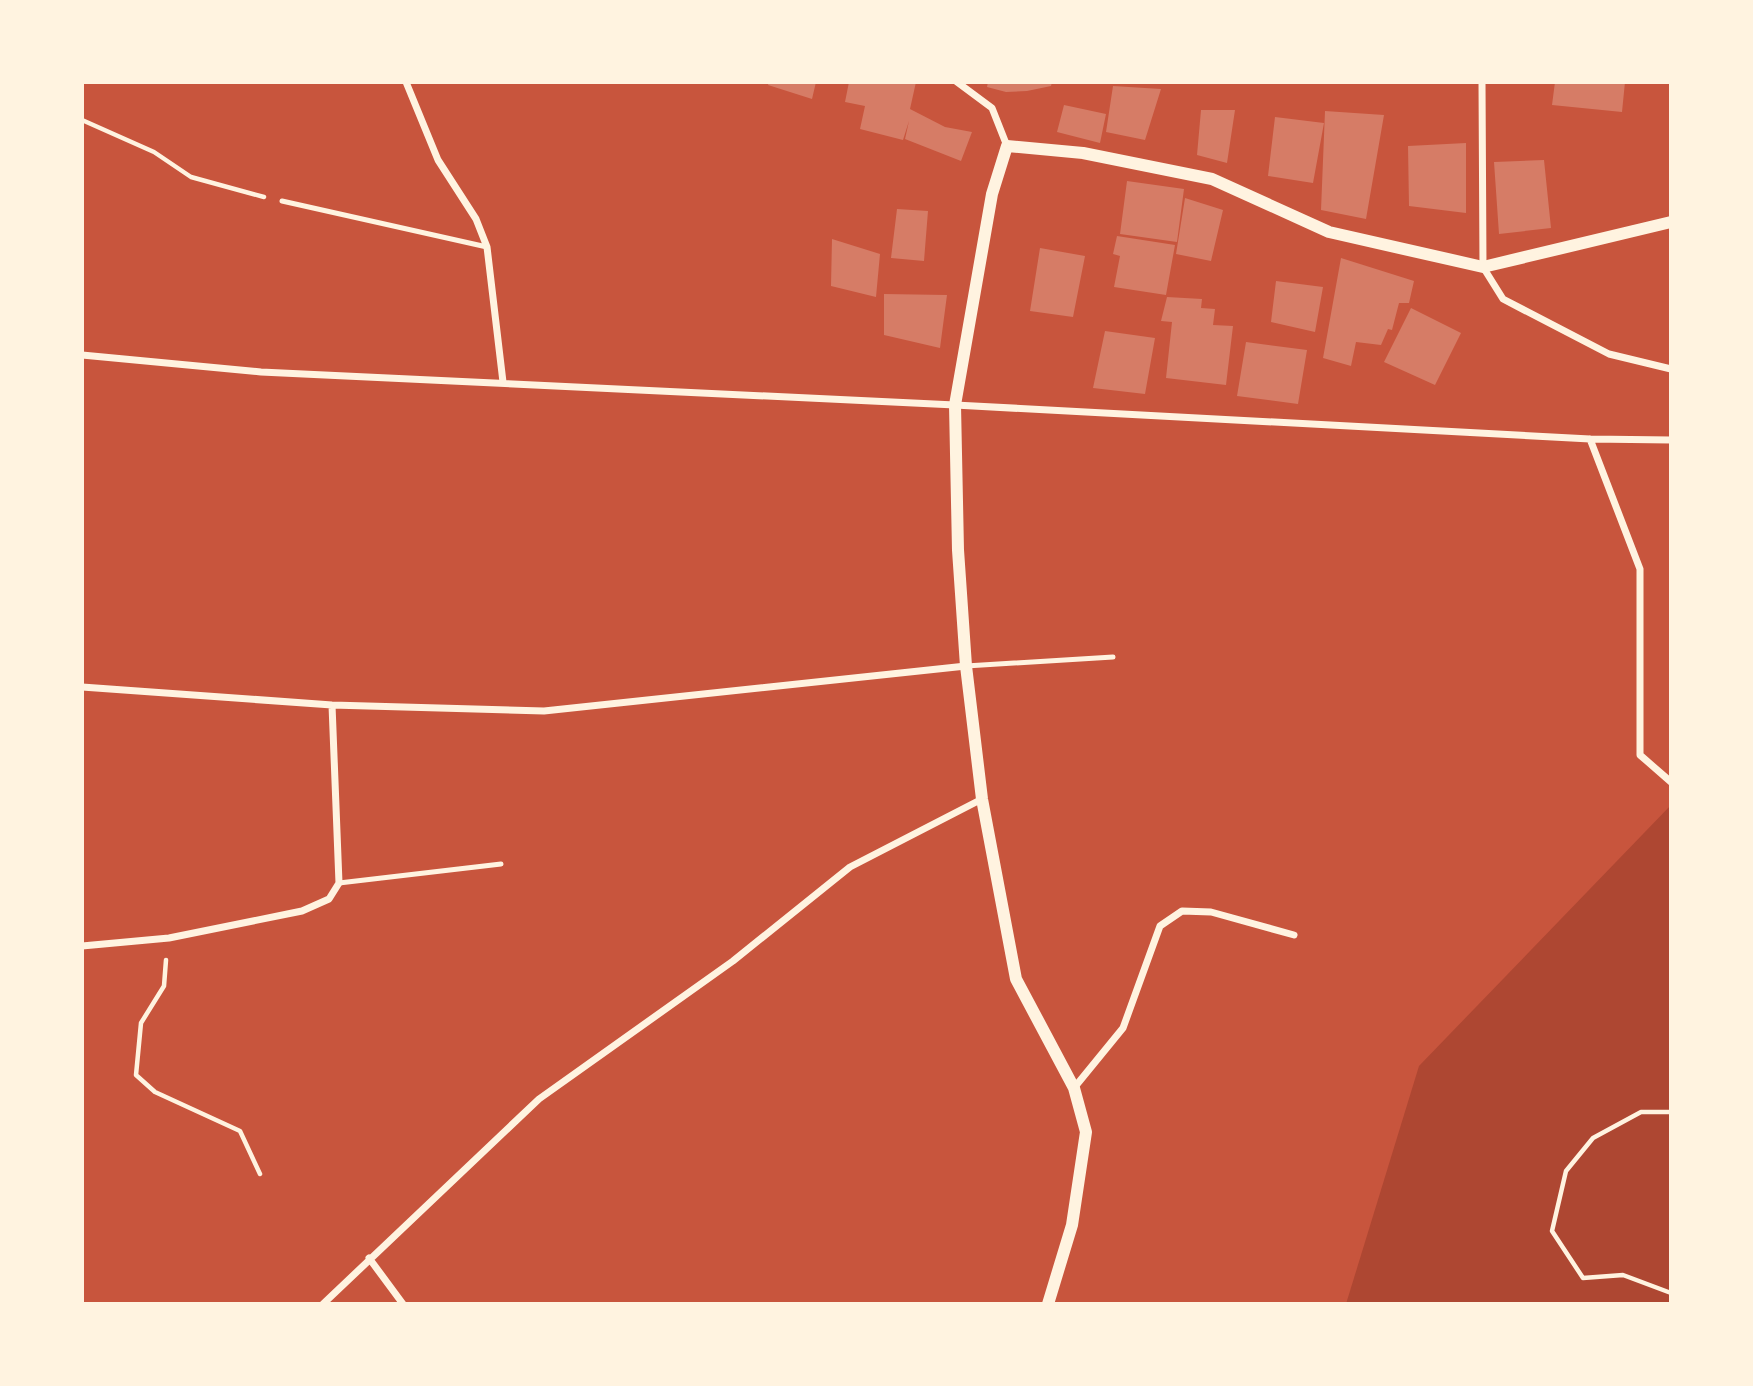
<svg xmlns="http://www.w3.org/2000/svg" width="1753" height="1386" font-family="'Varela Round',sans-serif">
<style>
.green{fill:#ae4732}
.building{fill:#d67c66}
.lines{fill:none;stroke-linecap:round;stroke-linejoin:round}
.path{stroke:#fff3e0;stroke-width:4.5}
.service{stroke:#fff3e0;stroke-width:5}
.minor{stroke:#fff3e0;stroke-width:7}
.tertiary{stroke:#fff3e0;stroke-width:12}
</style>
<rect width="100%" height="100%" fill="#c8553d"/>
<path class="green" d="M1671 805V1304H1346L1419 1066Z"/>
<path class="building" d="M769 82H816L812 99 768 85Z
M849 82H916L910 109 945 127 972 132 961 161 905 139 909 121 903 140 860 129 865 106 845 102Z
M988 82H1052L1051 86 1027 91 1006 92 987 87Z
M1555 82H1625L1622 112 1552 105Z
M1113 86 1161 89 1145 140 1106 132Z
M1064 105 1106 114 1100 143 1057 132Z
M1201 110H1235L1227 163 1197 155Z
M1325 111 1384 115 1366 219 1321 210Z
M1275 117 1324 123 1313 183 1268 176Z
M1466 143V213L1409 206 1408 146Z
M1544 160 1551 228 1499 234 1494 162Z
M1127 181 1184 189 1177 242 1120 234Z
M1185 198 1223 210 1211 261 1176 254Z
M897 209 928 211 924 261 891 258Z
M1117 236 1175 245 1166 295 1114 287 1120 256 1113 254Z
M832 239 880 254 876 297 831 286Z
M1040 248 1085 256 1073 317 1030 311Z
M1341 258 1414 281 1409 303H1399L1392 330 1388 329 1381 345 1356 342 1351 366 1323 358Z
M1276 281 1323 287 1315 332 1271 322Z
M884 294 947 295 940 348 884 335Z
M1167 297 1202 299 1201 308 1215 309 1213 325 1233 326 1226 385 1166 378 1172 322 1161 321Z
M1411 308 1461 333 1435 385 1384 362Z
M1105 331 1155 338 1145 394 1093 388Z
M1246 342 1307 350 1298 404 1237 396Z"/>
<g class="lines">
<path class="path" d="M82 120 154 152 191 177 264 197
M166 960 164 986 141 1023 136 1075 155 1092 240 1131 260 1174
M1671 1112H1641L1593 1138 1566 1171 1552 1231 1583 1278 1623 1275 1671 1293"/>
<path class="service" d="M282 201 487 247
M966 666 1113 657
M339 883 501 864"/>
<path class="minor" d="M406 82 438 160 476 219 487 247 503 382
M957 82 992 108 1007 146
M1482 82 1483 267 1503 299 1609 354 1671 369
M82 355 261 372 955 405 1590 439 1671 440
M1590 439 1640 569V755L1671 782
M82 687 332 705 544 711 966 666
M82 946 169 938 302 911 329 899 339 883 332 705
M1074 1088 1123 1028 1160 926 1182 911 1211 912 1294 935
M369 1258 403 1304
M323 1304 539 1099 733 961 850 867 982 799"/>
<path class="tertiary" d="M1048 1304 1072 1225 1086 1132 1074 1088 1016 979 982 799 966 666 958 550 955 405 992 194 1007 146 1083 153 1212 179 1329 232 1483 267 1671 222"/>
</g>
<rect width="1753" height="1386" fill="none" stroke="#fff3e0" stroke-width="168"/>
</svg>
